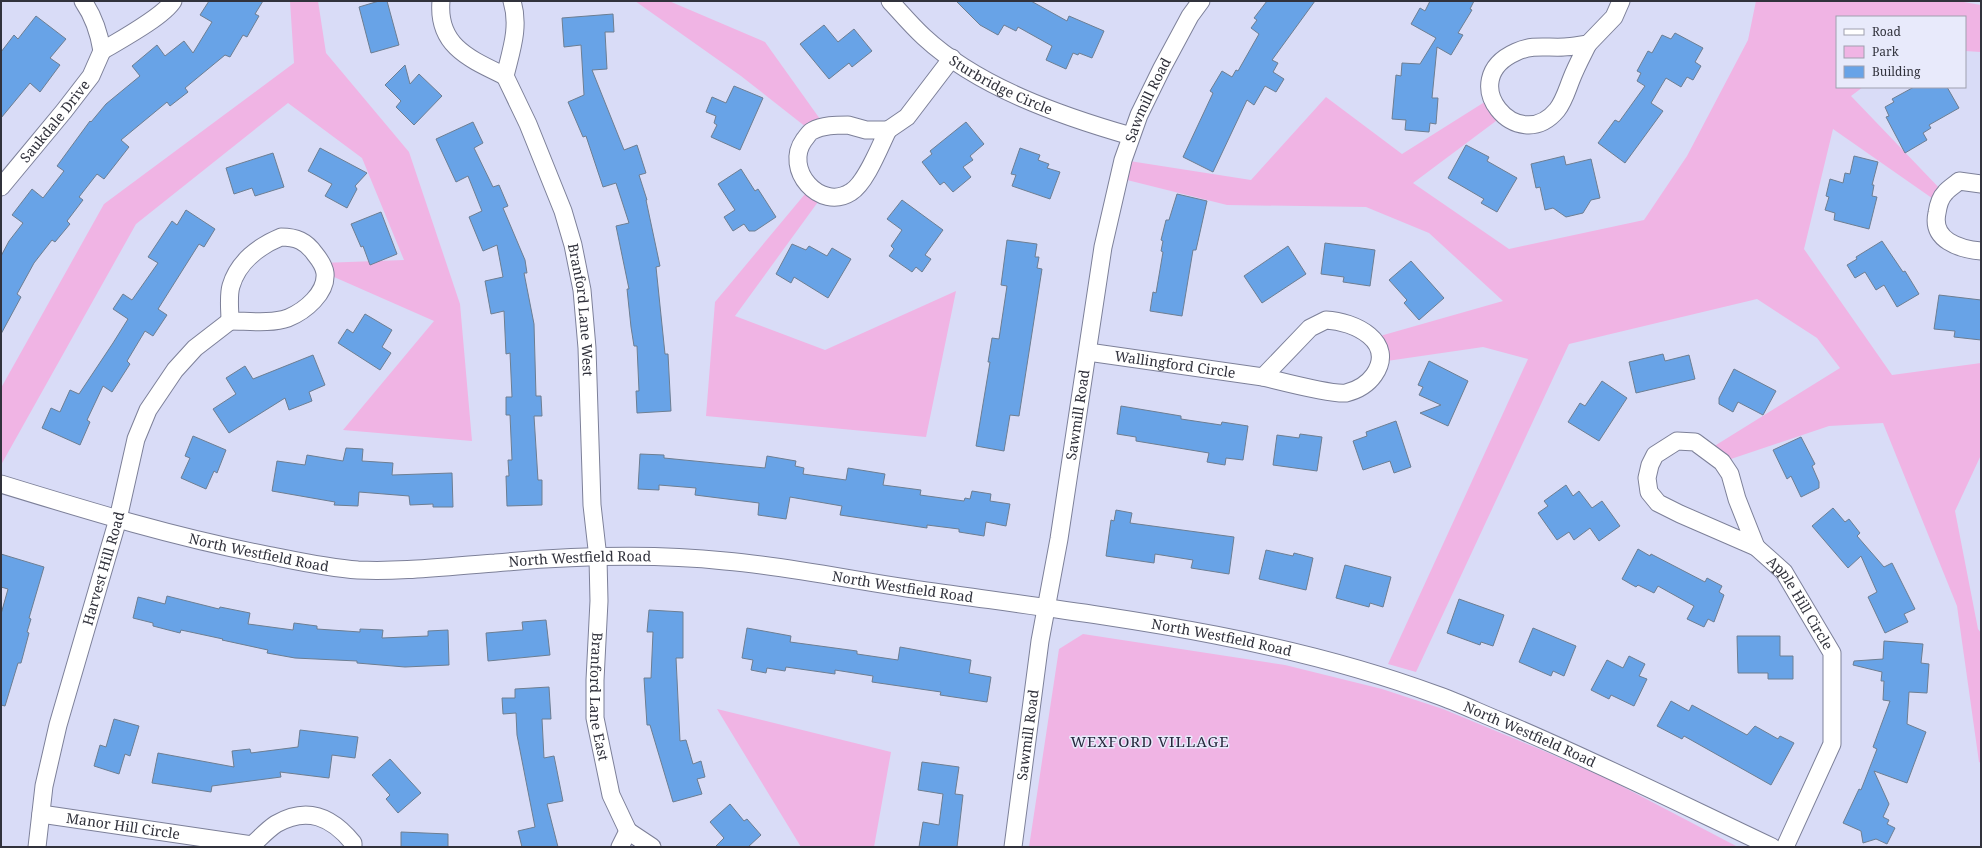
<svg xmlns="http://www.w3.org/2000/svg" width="1982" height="848" font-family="'Noto Serif',serif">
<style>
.green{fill:#f0b4e4}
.building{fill:#68a3e7;stroke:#6d7e92}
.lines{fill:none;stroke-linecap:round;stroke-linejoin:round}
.street-casing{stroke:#7d8099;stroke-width:19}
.street{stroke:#fff;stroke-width:17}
.labels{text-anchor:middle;stroke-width:3;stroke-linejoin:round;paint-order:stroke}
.street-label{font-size:14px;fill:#31323c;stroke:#e8eafb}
.neighbourhood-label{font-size:15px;letter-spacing:1px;fill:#27293d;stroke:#e8eafb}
</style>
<rect width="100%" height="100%" fill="#d9dcf7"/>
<path class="green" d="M290 1H318L326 53 409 152 460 304 472 441 343 430 434 321 325 273 321 263 404 260 362 158 288 103 136 224 1 465V388L104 204 294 63Z
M635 1H669L765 42 825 126 811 131 741 76Z
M1756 1H1958L1981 5V52L1965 51V17H1837V87H1863L1851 96 1944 193 1939 203 1833 129 1804 249 1892 375 1981 363V455L1955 511 1978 629 1981 633V763L1979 762 1957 606 1883 423 1829 426 1722 462 1708 450 1840 368 1817 338 1757 299 1569 344 1416 672 1388 664 1528 359 1483 347 1380 362 1373 338 1503 301 1429 233 1366 207 1227 205 1119 178 1123 160 1251 180 1326 97 1402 154 1491 98 1504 115 1413 183 1509 249 1644 220 1687 156 1748 40Z
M810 188 823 195 735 316 825 350 956 291 926 437 706 416 715 302Z
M1083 634 1285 665 1382 689 1443 709 1544 751 1610 780 1738 847H1029L1059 649Z
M717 709 891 752 874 847H801Z"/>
<path class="building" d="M209 1H263L255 14 259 16 247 37 243 35 230 57 225 55 185 88 188 92 170 106 167 102 121 140 129 147 104 179 97 174 79 197 83 200 67 221 70 224 55 242 52 240 34 263 17 294 21 297 1 334V256L9 241 23 223 12 215 32 189 43 198 64 171 57 166 90 121 91 122 106 104 140 76 132 66 157 45 165 56 184 41 193 53 212 22 200 15Z
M379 1H387L399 45 371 53 359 7Z
M956 1H1031L1067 21 1069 16 1104 31 1092 58 1079 53 1078 55 1073 53 1066 69 1046 60 1052 46 1018 27 1016 31 1004 25 998 35 980 25Z
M1267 1H1315L1272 60 1278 63 1273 72 1284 79 1276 92 1265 86 1254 105 1247 100 1213 172 1183 157 1213 93 1210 91 1222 71 1232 77 1236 70 1238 71 1259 34 1251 28 1257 20 1254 18Z
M1430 1H1474L1470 9 1472 10 1458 33 1463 35 1451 55 1437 47 1432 98H1438L1436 124 1430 123 1429 132 1405 130 1406 120 1392 119 1396 75 1401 76 1402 63 1420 64 1436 38 1411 24 1420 8 1425 11Z
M613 14 614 32H605L607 69 592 70 624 150 637 145 646 173 639 175 647 200H646L660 266 656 267 665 354H668L671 411 637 413 636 391H639L637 346H634L631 327 627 289H629L616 226 629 223 616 183 603 187 586 136 583 137 568 102 584 95 581 45 564 47 562 18Z
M36 16 66 39 50 58 60 65 40 92 30 83 1 118V52L14 35 18 39Z
M824 25 838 42 854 29 872 51 852 67 849 63 829 79 800 44Z
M1675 33 1703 48 1695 62 1701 66 1693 80 1687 77 1681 87 1666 78 1651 103 1663 111 1625 163 1598 143 1615 120 1619 122 1645 86 1637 81 1641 73 1637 71 1648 51 1652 53 1662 35 1671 39Z
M405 65 410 84 419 74 442 96 414 125 396 107 401 101 385 85Z
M734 86 763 98 740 150 711 137 717 125 714 123 716 116 706 112 712 97 726 103Z
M1914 87H1947L1959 108 1929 125 1931 128 1923 133 1927 140 1905 153 1886 117 1889 116 1885 107 1894 102 1892 99Z
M473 122 483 143 474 148 493 187 499 185 508 206 503 208 525 260 527 273H524L534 324 536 396H541L542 416H534L538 480H542V505L507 506 506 476H509L508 460H512L510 415H506V397H512L510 353 506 354 504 311 491 314 485 281 503 277 497 245 483 251 469 217 482 211 468 176 456 182 436 139Z
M966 122 984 144 970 156 973 160 963 167 971 177 953 192 944 182 940 185 922 162 932 154 930 151Z
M1466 145 1489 157 1487 161 1517 178 1497 212 1481 203 1484 199 1448 178Z
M320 148 367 173 355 186 357 189 347 208 325 196 332 184 308 171Z
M1020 148 1040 155 1038 160 1049 164 1047 168 1060 172 1050 199 1012 186 1016 175 1011 174Z
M273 153 284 187 255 196 252 188 234 194 226 168Z
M1564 156 1566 165 1591 159 1600 198 1591 200 1583 213 1566 217 1553 208 1545 210 1540 187 1536 188 1531 164Z
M1854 156 1878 162 1872 185H1874L1872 196 1877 197 1869 229 1834 220 1835 213 1825 210 1829 197 1826 196 1830 179 1843 183 1845 173 1850 174Z
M741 169 755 191 758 189 776 217 755 231H749L744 224 733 231 724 217 735 210 718 184Z
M1177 194 1207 201 1196 250H1193L1182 316 1150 311 1153 292 1156 293 1163 252 1161 251 1163 241 1161 240 1166 220H1169Z
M902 200 943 230 925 255 931 259 922 272 916 267 912 272 889 256 894 249 891 246 902 230 887 219Z
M186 210 215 229 204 247 199 244 158 309 167 315 153 336 145 331 127 361 130 364 112 392 103 386 87 420 90 422 80 445 42 428 51 408 60 412 70 390 79 394 113 343 128 319 113 309 123 294 132 300 158 263 148 257 172 221 177 225Z
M381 212 397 254 370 265 363 246 361 247 351 224Z
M1007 240 1037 244 1035 257H1039L1037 268 1042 269 1019 416 1010 415 1004 451 976 446 990 362H988L992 338 999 339 1007 286 1001 285Z
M1882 241 1903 272 1905 271 1919 294 1897 307 1884 285 1876 290 1865 272 1855 278 1847 265 1857 259 1856 257Z
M1325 243 1375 250 1370 286 1343 282 1344 277 1321 274Z
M792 244 806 250 809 246 827 256 832 248 851 259 828 298 794 277 791 283 776 274Z
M1288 246 1306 274 1262 303 1244 276Z
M1411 261 1444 298 1419 320 1404 303 1407 300 1389 280Z
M1939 295 1981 300V340L1954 337 1955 331 1934 329Z
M365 314 392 330 382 347 391 353 380 370 338 343 347 329 353 333Z
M1663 354 1665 361 1689 355 1695 379 1636 393 1629 362Z
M313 355 325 385 309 392 312 401 289 410 285 398 229 433 213 409 236 394 226 378 245 366 253 379Z
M1429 361 1468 381 1448 426 1420 413 1441 405 1419 395 1423 387 1418 385Z
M1734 369 1776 391 1763 415 1738 402 1733 412 1719 404V398Z
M1602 381 1627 398 1599 441 1568 422 1580 403 1585 406Z
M1121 406 1181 416V419L1221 425 1222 422 1248 426 1243 460 1226 458 1225 465 1207 462 1209 453 1136 441V437L1117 434Z
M1396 421 1411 467 1394 473 1390 461 1363 470 1353 441 1367 436 1366 432Z
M1300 434 1322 437 1317 471 1273 465 1277 435 1299 438Z
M193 436 226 450 217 473 214 471 206 489 181 478 190 458 185 456Z
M1801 437 1815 464 1812 466 1819 482V488L1801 497 1791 476 1787 479 1773 450Z
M346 448 363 449 362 461 393 463 392 475 452 473 453 507H433V504L410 505 409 496 359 492 358 506 334 505 335 502 272 491 277 461 305 465 307 455 343 461Z
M640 454 664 455V458L765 468 767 456 796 461 795 466 804 468 803 474 846 480 848 468 885 474 883 485 921 490 920 495 964 501 965 498 970 499 972 491 991 494 990 501 1010 504 1006 526 986 522 984 536 959 532V529L927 525V528L840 515 842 506 790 497 786 519 758 515 759 503 695 495 696 488 659 485V490L638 489Z
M1566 485 1573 496 1579 491 1592 508 1602 501 1620 526 1599 541 1590 528 1574 540 1569 532 1557 540 1538 513 1548 506 1544 501Z
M1833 508 1845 522 1849 519 1860 533 1857 536 1884 567 1892 563 1915 609 1904 614 1908 622 1885 633 1868 597 1877 592 1861 556 1848 568 1812 526Z
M1116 510 1132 513 1130 523 1234 537 1229 574 1191 568 1193 560 1155 554 1154 563 1106 556 1111 520 1114 521Z
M1638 549 1650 556 1651 554 1705 582 1707 578 1722 586 1719 592 1724 595 1714 622 1708 619 1704 627 1687 619 1694 606 1658 586 1654 593 1638 585 1636 587 1622 579Z
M1266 550 1293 556 1294 553 1313 558 1306 590 1259 579Z
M1 554 44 567 29 618 31 619 27 632 29 633 21 663H18L5 706 1 705V614L8 589 1 587Z
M1345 565 1391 577 1383 607 1370 603 1369 607 1336 598Z
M167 596 219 609 220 607 250 613 248 624 293 630 294 623 317 626V629L360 632V629L383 630 382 638 428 636V631L448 630 449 665 405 667 357 663V661L295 658 267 653 268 650 222 640 223 639 181 630 180 633 153 626V623L133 618 138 597 165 604Z
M1459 599 1504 615 1493 646 1481 642 1480 645 1447 633Z
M649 610 683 612V658H676L680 741 686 740 693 764 701 761 705 777 697 779 702 794 673 802 650 725H647L644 678H651L653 632H647Z
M546 620 550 655 488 661 486 633 523 630 522 622Z
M747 628 791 636 790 642 857 651V654L898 660 900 647 971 660 969 673 991 677 987 702 940 695 941 692 872 682 873 676 835 670V674L786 667 785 671 767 668 766 673 751 670 753 660 742 658Z
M1533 628 1576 646 1564 676 1553 671 1551 676 1519 662Z
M1737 636H1780V656H1793V679H1768V673H1738Z
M1884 641 1923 644 1921 663 1929 664 1927 693 1909 692 1907 724 1926 732 1907 783 1874 771 1889 804 1883 817 1889 820 1887 824 1895 828 1887 844 1876 839 1863 843 1861 831 1843 823 1859 789 1861 790 1877 749 1873 747 1890 701 1883 700 1884 681H1881L1882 672 1853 665 1854 661 1883 659Z
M1629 656 1645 664 1639 676 1647 679 1634 706 1611 695 1609 699 1591 690 1607 660 1623 668Z
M549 687 551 719H542L544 758 554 756 563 801 547 804 558 847H522L518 831 535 827 517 735 516 713 503 714 502 698H515V689Z
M1671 701 1689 711 1692 705 1747 735 1755 726 1778 739 1780 736 1794 743 1771 785 1684 736 1682 739 1657 726Z
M114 719 139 726 130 756 125 754 119 774 94 766 100 745 106 747Z
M300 730 358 737 355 758 332 755 329 778 280 772 281 777 212 786 211 792 152 783 158 753 234 767 232 751 250 749 251 753 298 747Z
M390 759 421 793 398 813 386 799 390 795 372 775Z
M922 762 959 767 955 794 963 795 957 847H919L923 822 939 825 943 794 918 790Z
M730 804 744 821 747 819 761 835 748 847H715L724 838 710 822Z
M401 832 448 834V847H401Z"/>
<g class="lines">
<defs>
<g id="street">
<path d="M83 1C94 17 99 32 102 51"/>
<path d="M441 1C437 46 470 59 505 76 511 51 520 27 512 1"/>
<path id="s1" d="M890 1C901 13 912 26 924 37 978 87 1061 116 1131 136"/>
<path d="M1588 44C1582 56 1576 67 1571 80 1567 90 1564 101 1557 110 1518 157 1453 80 1516 52 1533 44 1547 48 1564 47 1572 47 1580 45 1588 44Z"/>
<path d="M1588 44 1614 17 1621 1"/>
<path d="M102 51C120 40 163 17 173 1"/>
<path id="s2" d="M505 76 528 124 563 211 573 245 582 290 587 348 592 505 598 558 599 601 595 680V718L611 795 628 831"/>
<path d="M848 125 866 130H888C880 146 866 183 851 192 820 212 783 169 804 140 807 137 809 132 812 131 823 125 836 125 848 125Z"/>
<path d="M888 130 907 117 952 58"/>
<path d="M1981 184 1959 181C1955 185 1949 188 1945 193 1940 198 1938 206 1937 213 1931 240 1959 249 1981 251"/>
<path id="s3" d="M1 187 64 111 91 76 102 51"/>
<path d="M281 237C296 237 306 241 315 254 319 259 324 265 325 273 327 293 305 311 288 318 271 324 248 321 230 321 230 310 228 296 231 286 238 262 259 246 281 237Z"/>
<path d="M1326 320C1354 321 1397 342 1374 375 1367 385 1358 390 1346 393 1332 395 1280 381 1263 377L1310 328Z"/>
<path id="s4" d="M1088 352 1263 377"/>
<path d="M1677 441 1695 442 1722 462 1730 474 1737 499 1756 547 1680 514 1658 503 1649 492 1647 478 1650 465 1655 455Z"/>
<path id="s5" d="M1 484C89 511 177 538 267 555 297 561 328 568 358 570 404 572 449 566 495 563 571 556 649 553 725 561 795 567 864 583 934 592 1104 616 1275 635 1437 695 1460 703 1482 714 1505 723 1595 761 1683 805 1772 847"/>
<path id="s6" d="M1756 547 1784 572 1832 653V744L1785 847"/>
<path id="s7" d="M41 814 252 845"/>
<path id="s8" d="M37 847 44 786 58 725 118 519 136 439 148 410 175 370 195 348 230 321"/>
<path d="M254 847 252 845C260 838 267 830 276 824 307 806 332 817 353 843V847"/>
<path d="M620 847 628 831 652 847"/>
<path id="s9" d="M1013 847 1040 641 1059 539 1103 247 1123 160 1139 115 1162 68 1190 16 1201 1"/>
</g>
</defs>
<use href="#street" class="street-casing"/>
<use href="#street" class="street"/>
</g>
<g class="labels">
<g class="street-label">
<text dy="5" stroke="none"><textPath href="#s1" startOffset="141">Sturbridge Circle</textPath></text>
<text dy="5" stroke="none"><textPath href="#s9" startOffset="761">Sawmill Road</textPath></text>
<text dy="5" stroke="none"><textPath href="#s3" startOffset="85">Saukdale Drive</textPath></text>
<text dy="5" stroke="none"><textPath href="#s2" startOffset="248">Branford Lane West</textPath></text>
<text dy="5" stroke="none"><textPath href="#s4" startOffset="88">Wallingford Circle</textPath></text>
<text dy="5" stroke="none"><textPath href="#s9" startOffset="437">Sawmill Road</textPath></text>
<text dy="5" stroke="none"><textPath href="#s5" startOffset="267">North Westfield Road</textPath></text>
<text dy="5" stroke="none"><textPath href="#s5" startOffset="590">North Westfield Road</textPath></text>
<text dy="5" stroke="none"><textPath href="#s8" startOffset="287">Harvest Hill Road</textPath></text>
<text dy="5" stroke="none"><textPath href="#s5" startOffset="915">North Westfield Road</textPath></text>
<text dy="5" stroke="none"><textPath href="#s6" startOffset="72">Apple Hill Circle</textPath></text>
<text dy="5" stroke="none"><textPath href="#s5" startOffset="1238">North Westfield Road</textPath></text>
<text dy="5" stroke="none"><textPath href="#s2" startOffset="636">Branford Lane East</textPath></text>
<text dy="5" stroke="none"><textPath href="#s9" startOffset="113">Sawmill Road</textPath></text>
<text dy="5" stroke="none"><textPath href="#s5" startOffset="1562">North Westfield Road</textPath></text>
<text dy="5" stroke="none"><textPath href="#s7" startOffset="83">Manor Hill Circle</textPath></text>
</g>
<g class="neighbourhood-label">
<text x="1150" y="747">WEXFORD VILLAGE</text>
</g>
</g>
<rect width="1982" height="848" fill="none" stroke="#31323c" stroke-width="4"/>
<rect x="1836" y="16" width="130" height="72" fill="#e8eafb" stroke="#9fa0af"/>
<rect x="1844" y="29" width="20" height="6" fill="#ffffff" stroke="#9fa0af"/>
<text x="1872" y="36" font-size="12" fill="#31323c">Road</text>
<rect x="1844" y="46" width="20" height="12" fill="#f0b4e4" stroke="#9fa0af"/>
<text x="1872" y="56" font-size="12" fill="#31323c">Park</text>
<rect x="1844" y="66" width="20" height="12" fill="#68a3e7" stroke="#9fa0af"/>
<text x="1872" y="76" font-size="12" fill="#31323c">Building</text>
</svg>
